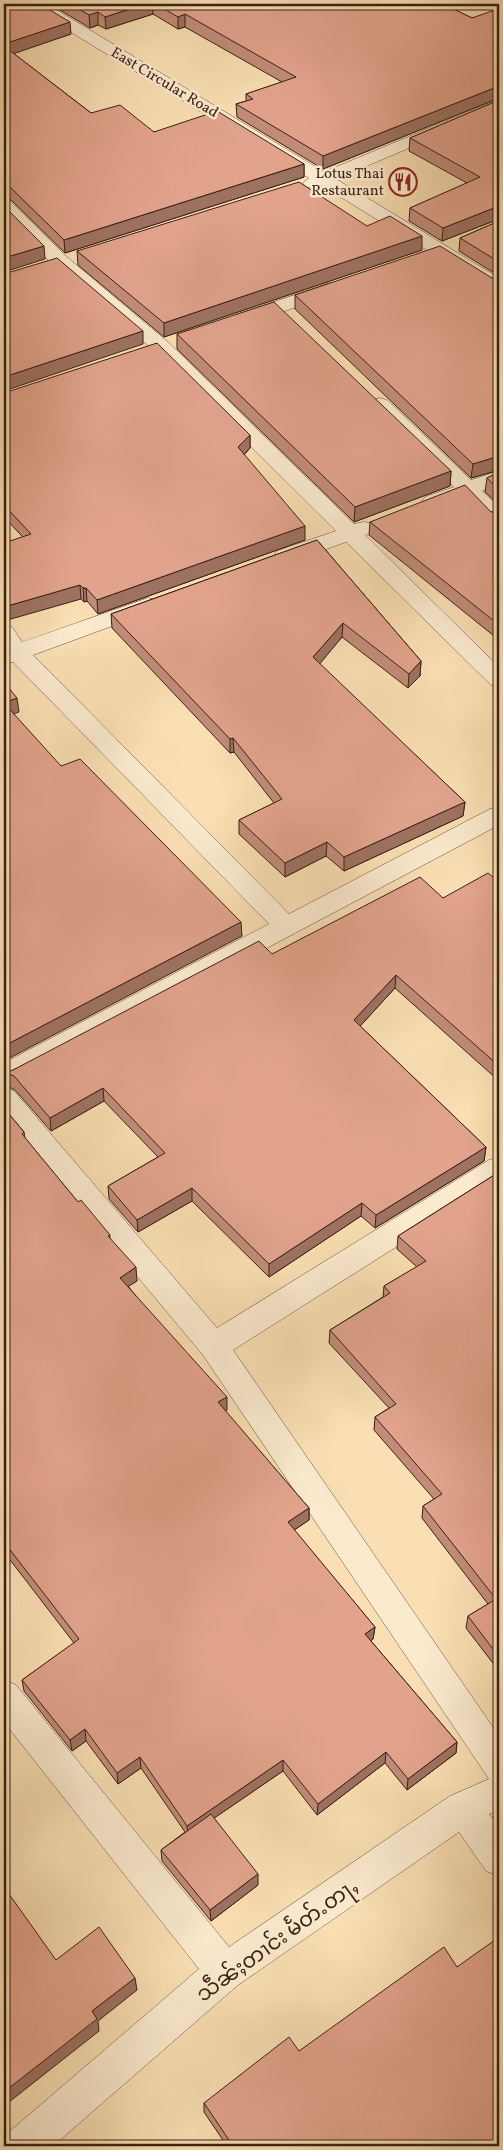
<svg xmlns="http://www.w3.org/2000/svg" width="503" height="2150" font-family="Vollkorn,'Noto Sans Myanmar',serif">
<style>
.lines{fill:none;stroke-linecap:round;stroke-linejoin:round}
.street-casing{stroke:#6a503c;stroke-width:1}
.street{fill:#fbeace;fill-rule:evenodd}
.wall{fill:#c28c78;stroke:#3b2115}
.shaded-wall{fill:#9e7262;stroke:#3b2115}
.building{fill:#e1a38c;stroke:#3b2115}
.labels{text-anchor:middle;stroke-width:5;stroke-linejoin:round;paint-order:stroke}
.far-street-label{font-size:15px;fill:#3b2115;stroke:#fbeace}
.far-poi-label{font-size:15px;fill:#3b2115;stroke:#fbeace;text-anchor:end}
.near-street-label{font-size:21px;fill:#3b2115;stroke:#fbeace}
</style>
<rect width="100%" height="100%" fill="#f9dfb3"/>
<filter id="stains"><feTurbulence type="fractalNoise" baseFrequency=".004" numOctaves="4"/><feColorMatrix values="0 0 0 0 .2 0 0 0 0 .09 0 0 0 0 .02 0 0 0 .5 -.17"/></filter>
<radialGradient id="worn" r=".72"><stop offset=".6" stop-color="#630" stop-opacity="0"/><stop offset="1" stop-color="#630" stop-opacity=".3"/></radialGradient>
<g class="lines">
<defs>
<path id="street" d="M28 4H47L324 172 499 99V110L336 179 499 278V292L492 290 321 185 312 188 306 187 303 183 309 178 30 7Z
M4 200 10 201 68 258 169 343 354 524 364 522 372 523 375 528 372 533 365 535 499 667V687L491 685 346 542 293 561 285 563 277 561 274 556 277 551 336 531 155 351 54 266 4 215Z
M330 283 337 285 339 289 337 293 250 323 243 325 236 323 233 319 236 315Z
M380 398 387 400 471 480 499 471V484L482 491 499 507V525L491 524 465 497 433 508 425 507 422 502 425 497 454 487 373 408 370 404 373 400Z
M148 598 156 600 159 605 156 610 33 655 289 914 490 809 499 807V825L14 1082 4 1085V1063L269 924 13 662 4 664V625L12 627 22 642Z
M4 1088 14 1091 217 1328 489 1160 499 1157V1182L233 1350 499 1736V1810L489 1814 499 1828V1876L486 1871 459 1832 238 1985 53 2146 4 2145 9 2132 199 1969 4 1722V1680L16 1685 229 1947 450 1796 489 1779 203 1355 4 1117Z"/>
</defs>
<use href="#street" class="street-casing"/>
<use href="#street" class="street"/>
</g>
<path class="wall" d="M4 4 71 34 13 53 91 113 154 132 304 164V177L65 253 11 200 4 199Z
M50 4H443L472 18 499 14V98L323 169 237 117 236 104 246 101V94L282 82 185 27 178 29 153 14 106 29 98 25 90 28Z
M499 100V219L442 241 409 221 410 208 467 183 409 151 410 138Z
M499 221V276L459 251 460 238Z
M367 226 422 250 164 337 78 265 77 251Z
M492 278 499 280V470L471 478 295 309V295Z
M177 334 451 471 450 486 354 522 177 349Z
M4 393 250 435V448L244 455 305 540 98 614 87 601 84 602 4 517Z
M499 472V505L485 492 487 478Z
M491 512H499V640L369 535 370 522Z
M317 540 421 661 420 676 408 688 342 637 319 664 465 802 463 816 344 871 326 856 285 877 239 834V820L274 803 234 752 230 753 112 628 111 614Z
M499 882V1081L395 988 360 1026 486 1147 484 1161 375 1228 361 1216 269 1277 192 1201 138 1232 109 1199 108 1186 158 1157 104 1101 51 1131 15 1090 7 1086 5 1073 13 1070 272 954 443 898Z
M4 1108 24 1132 25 1138 78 1202 110 1235V1239L137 1281 128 1286 227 1410 225 1411 309 1508V1520L294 1530 375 1627 373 1639 371 1641 457 1742 456 1753 407 1790 385 1763 317 1815 283 1771 214 1818 258 1885 211 1921 162 1861 161 1850 185 1832 141 1768 118 1784 86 1741 72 1751 24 1691 22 1680 74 1643 4 1552Z
M499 1172V1671L466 1628 468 1616 488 1604 422 1518 423 1506 434 1499 374 1430 375 1417 389 1408 329 1343 330 1330 383 1297 384 1286 417 1267 397 1249 398 1236Z
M457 1967 499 2146H227L204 2112V2103L299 2051Z"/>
<path class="shaded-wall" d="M145 4H152L153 14 106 29 105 17Z
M98 12V25L90 28 89 15Z
M185 14V27L178 29V17Z
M70 22 71 34 4 57V44Z
M499 86V98L323 169V156Z
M304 164V177L65 253 64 240Z
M499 206V219L442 241 443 228Z
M422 236V250L164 337V323Z
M44 246 45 259 4 272V258Z
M143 331V344L4 391V377Z
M250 435V448L238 461V447Z
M499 456V470L471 478 473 464Z
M451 471 450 486 354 522 355 507Z
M305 526V540L98 614 97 600Z
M80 585 81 599 4 621V607Z
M83 588H86L87 601 84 602Z
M343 623 342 637 313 672V657Z
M421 661 420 676 408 688 409 674Z
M17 698 19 712 5 717 4 703Z
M233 738 234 752 230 753V739Z
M465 802 463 816 344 871V857Z
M327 842 326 856 285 877V863Z
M241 922 242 936 4 1061V1046Z
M396 975 395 988 353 1034 354 1020Z
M103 1088 104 1101 51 1131 50 1118Z
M486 1147 484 1161 375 1228 376 1215Z
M192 1188V1201L138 1232 137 1220Z
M362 1203 361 1216 269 1277V1264Z
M136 1267 137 1281 121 1291 120 1278Z
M227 1397V1410L218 1415V1402Z
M309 1508V1520L287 1535 288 1522Z
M375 1627 373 1639 364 1645 365 1634Z
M85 1729 86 1741 72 1751 70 1740Z
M457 1742 456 1753 407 1790 408 1779Z
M386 1752 385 1763 317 1815 318 1804Z
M140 1757 141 1768 118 1784 117 1773Z
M283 1760V1771L188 1836 187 1826Z
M258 1874V1885L211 1921 210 1910Z
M135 1978 137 1990 98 2021 99 2031 4 2106V2092L92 2011Z"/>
<path class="building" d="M4 4H40L70 22 4 44Z
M70 4H145L105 17 98 12 89 15Z
M156 4H443L472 18 492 11 499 14V86L323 156 236 104 253 99 246 94 296 77 185 14 178 17Z
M4 46 91 113 120 105 154 132 217 111 304 164 64 240 10 187 4 186Z
M499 100V206L443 228 410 208 480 177 410 138Z
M299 182 367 226 390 216 422 236 164 323 77 251Z
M4 206 44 246 4 258Z
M499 221V262L460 238Z
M440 246 492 278 499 280V456L473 464 295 295Z
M57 258 143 331 4 377V274Z
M274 302 451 471 355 507 177 334Z
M157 343 250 435 238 447 305 526 97 600 86 588H83L80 585 4 607V543L31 534 4 505V393Z
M499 472V490L487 478Z
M465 485 491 512H499V625L370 522Z
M317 540 421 661 409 674 343 623 313 657 465 802 344 857 327 842 285 863 239 820 282 799 233 738 230 739 111 614Z
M4 682 17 698 4 703Z
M4 703 61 766 80 759 241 922 4 1046Z
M488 873 499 882V1066L396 975 354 1020 486 1147 376 1215 362 1203 269 1264 192 1188 137 1220 108 1186 165 1153 103 1088 50 1118 14 1076 5 1073 13 1070 259 941 272 954 420 877 443 898Z
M4 1108 24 1132 22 1134 78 1202 81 1200 110 1235 108 1236 136 1267 120 1278 227 1397 218 1402 309 1508 288 1522 375 1627 365 1634 457 1742 408 1779 386 1752 318 1804 283 1760 187 1826 140 1757 117 1773 85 1729 70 1740 22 1680 79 1639 4 1542Z
M499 1172V1657L468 1616 496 1599 423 1506 442 1494 375 1417 396 1404 330 1330 390 1293 384 1286 426 1261 398 1236Z
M211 1814 258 1874 210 1910 161 1850Z
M4 1887 56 1960 99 1927 135 1978 92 2011 97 2019 4 2092Z
M499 1937V2146H233L204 2103 289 2037 299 2051 444 1947 457 1967Z"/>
<defs>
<symbol id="restaurant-ring" viewBox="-11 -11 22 22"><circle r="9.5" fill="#fbeace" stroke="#8f2418" stroke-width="1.5"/><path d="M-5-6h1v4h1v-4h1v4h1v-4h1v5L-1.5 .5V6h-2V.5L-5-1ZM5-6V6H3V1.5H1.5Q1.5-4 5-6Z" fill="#8f2418"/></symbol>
</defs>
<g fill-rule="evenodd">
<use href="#restaurant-ring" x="387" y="166" width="32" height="32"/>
</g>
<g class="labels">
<g class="far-street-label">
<text transform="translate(165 82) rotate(31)" y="5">East Circular Road</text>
</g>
<g class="far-poi-label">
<text x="384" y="178">Lotus Thai<tspan x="384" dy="17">Restaurant</tspan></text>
</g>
<g class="near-street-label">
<text transform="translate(277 1940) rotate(-36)" y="7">သဵၼ်ႈတၢင်း မႅတ်ႉတႃႇ</text>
</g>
</g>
<rect width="503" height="2150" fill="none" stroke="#f9dfb3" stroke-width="20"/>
<rect x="5" y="5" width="493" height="2140" fill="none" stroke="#3b2115" stroke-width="2.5"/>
<rect x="10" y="10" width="483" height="2130" fill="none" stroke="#3b2115"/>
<rect width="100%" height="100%" filter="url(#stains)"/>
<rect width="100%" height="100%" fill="url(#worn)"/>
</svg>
